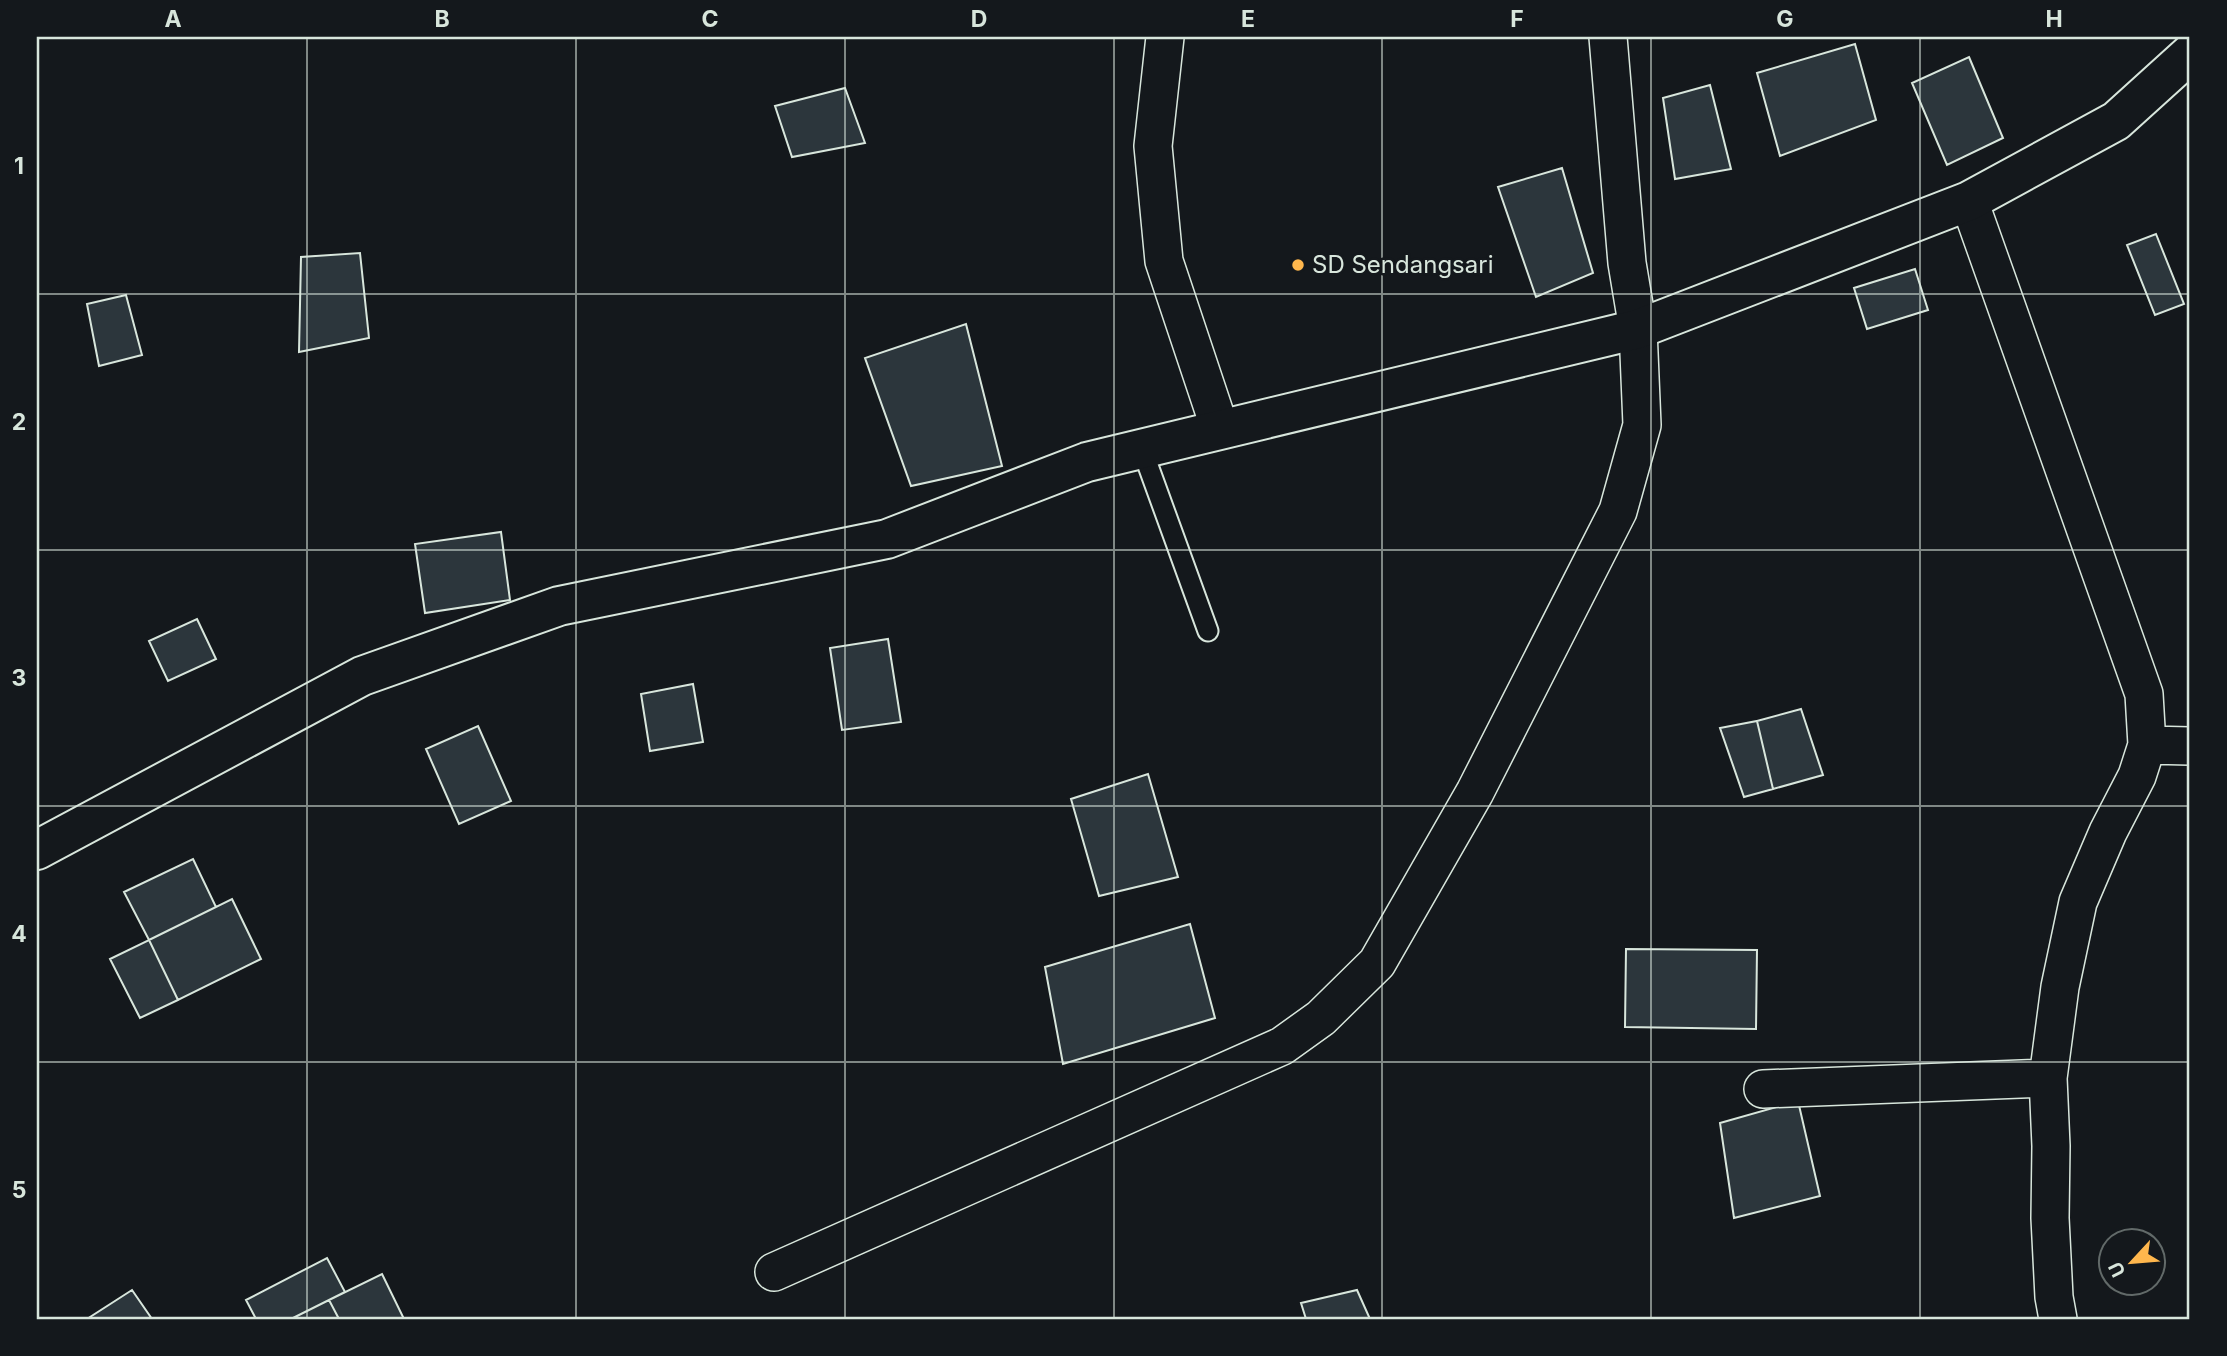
<svg xmlns="http://www.w3.org/2000/svg" width="2227" height="1356" font-family="Inter,sans-serif">
<style>
.building{fill:#2c363c;stroke:#d8e6dc;stroke-width:2}
.lines{fill:none;stroke-linecap:round;stroke-linejoin:round}
.lane-casing{stroke:#d8e6dc;stroke-width:23}
.street-casing{stroke:#d8e6dc;stroke-width:40}
.secondary-casing{stroke:#d8e6dc;stroke-width:42}
.lane{stroke:#14181c;stroke-width:19}
.street{stroke:#14181c;stroke-width:37}
.secondary{stroke:#14181c;stroke-width:38}
.grid{fill:none;stroke:#d8e6dc;stroke-width:2;stroke-opacity:0.55}
.poi-dot{fill:#ffb74d;stroke:#14181c;stroke-width:2.5}
.labels{text-anchor:middle;stroke-width:5;stroke-linejoin:round;paint-order:stroke}
.poi-label{font-size:24px;fill:#d8e6dc;stroke:#14181c;text-anchor:start}
.neatline{fill:none;stroke:#d8e6dc;stroke-width:2.5}
.grid-label{font-size:23px;text-anchor:middle;font-weight:bold;fill:#d8e6dc}
</style>
<rect width="100%" height="100%" fill="#14181c"/>
<path class="building" d="M1855 44 1876 120 1780 156 1757 73Z
M1969 57 2003 138 1947 165 1912 83Z
M1710 85 1731 169 1675 179 1663 98Z
M845 88 865 143 792 157 775 106Z
M1562 168 1593 273 1536 297 1498 187Z
M2156 234 2184 304 2155 315 2127 245Z
M360 253 369 338 299 352 301 257Z
M1915 269 1928 310 1867 329 1854 288Z
M126 295 142 355 99 366 87 304Z
M966 324 1002 466 911 486 865 358Z
M501 532 510 600 425 613 415 544Z
M197 619 216 659 168 681 149 641Z
M888 639 901 722 842 730 830 648Z
M693 684 703 742 650 751 641 694Z
M1801 709 1823 775 1773 789 1757 721Z
M1757 721 1773 789 1744 797 1720 728Z
M478 726 511 801 459 824 426 749Z
M1148 774 1178 877 1099 896 1071 799Z
M193 859 216 907 149 940 124 892Z
M232 899 261 959 178 1000 149 940Z
M1190 924 1215 1018 1063 1064 1045 967Z
M149 940 178 1000 140 1018 110 959Z
M1626 949 1757 950 1756 1029 1625 1027Z
M1798 1101 1820 1196 1734 1218 1720 1123Z
M327 1258 345 1292 291 1319H256L246 1300Z
M382 1274 404 1319H339L329 1300Z
M132 1290 152 1319H87Z
M1357 1290 1370 1319H1306L1301 1303Z
M329 1300 339 1319H291Z"/>
<g class="lines">
<defs>
<path id="lane" d="M1142 449 1208 631"/>
<path id="street" d="M1165 37 1153 146 1164 261 1220 429
M1969 201 2144 694 2147 745 2137 776 2108 832 2078 902 2060 987 2048 1078 2051 1146 2050 1218 2054 1297 2058 1319
M2147 745 2190 746
M1763 1089 2048 1078
M774 1272 1282 1046 1321 1018 1377 963 1475 792 1618 511 1642 425 1638 329 1627 263 1608 37"/>
<path id="secondary" d="M37 850 362 676 559 606 887 539 1087 462 1638 329 1969 201 2116 121 2190 54"/>
</defs>
<use href="#lane" class="lane-casing"/>
<use href="#street" class="street-casing"/>
<use href="#secondary" class="secondary-casing"/>
<use href="#lane" class="lane"/>
<use href="#street" class="street"/>
<use href="#secondary" class="secondary"/>
</g>
<path class="grid" d="M307 37V1319M576 37V1319M845 37V1319M1114 37V1319M1382 37V1319M1651 37V1319M1920 37V1319M37 294H2190M37 550H2190M37 806H2190M37 1062H2190"/>
<circle class="poi-dot" cx="1298" cy="265" r="7"/>
<g class="labels">
<g class="poi-label">
<text x="1312" y="273">SD Sendangsari</text>
</g>
</g>
<rect width="2227" height="1356" fill="none" stroke="#14181c" stroke-width="77"/>
<g transform="translate(2132 1262) rotate(244)"><circle r="33" fill="#14181c" stroke="#626a69" stroke-width="2"/>
<path d="M0-5L12 26L0 18L-12 26Z" fill="#ffb74d"/>
<text y="-10" font-size="19" font-weight="bold" text-anchor="middle" fill="#d8e6dc">U</text>
</g>
<rect x="38" y="38" width="2150" height="1280" class="neatline"/>
<g class="grid-label">
<text x="173" y="27">A</text>
<text x="442" y="27">B</text>
<text x="710" y="27">C</text>
<text x="979" y="27">D</text>
<text x="1248" y="27">E</text>
<text x="1517" y="27">F</text>
<text x="1785" y="27">G</text>
<text x="2054" y="27">H</text>
<text x="19" y="174">1</text>
<text x="19" y="430">2</text>
<text x="19" y="686">3</text>
<text x="19" y="942">4</text>
<text x="19" y="1198">5</text>
</g>
</svg>
